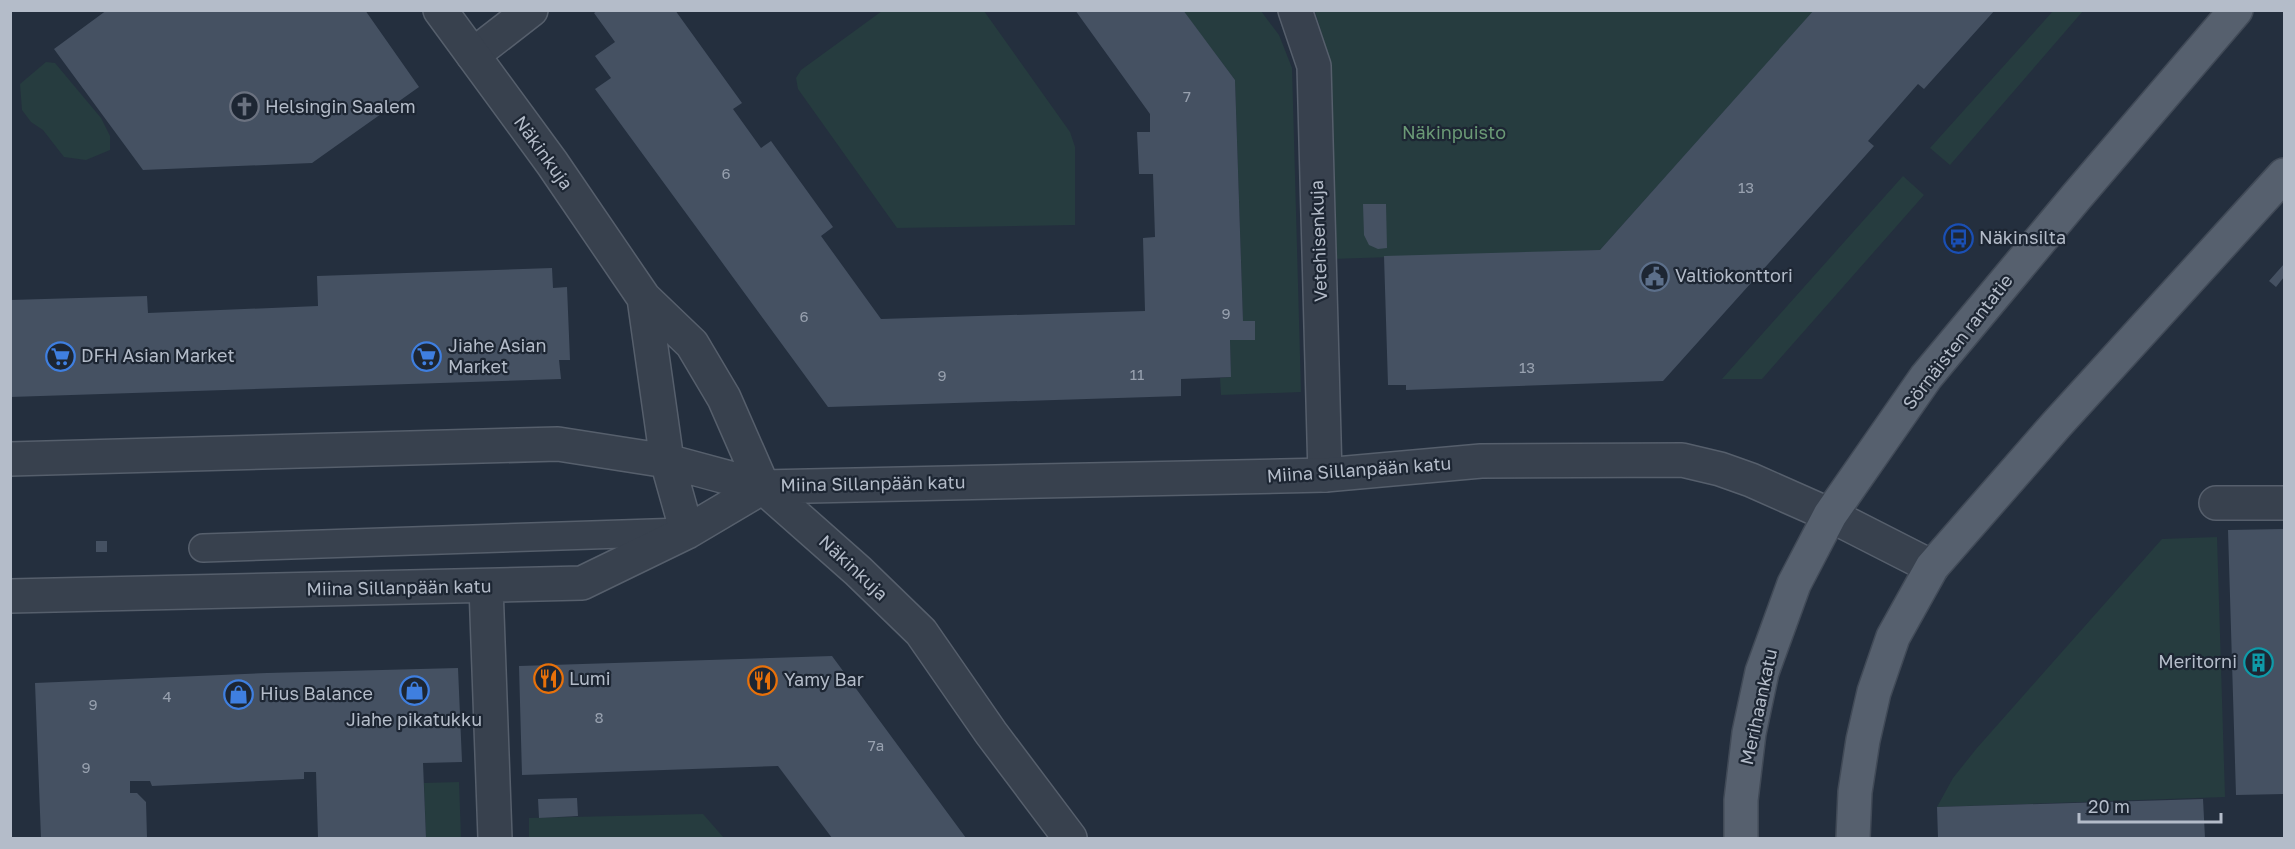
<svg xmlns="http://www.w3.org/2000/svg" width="2295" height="849" font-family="'Golos Text',sans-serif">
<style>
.green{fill:#263c3f}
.building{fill:#455162}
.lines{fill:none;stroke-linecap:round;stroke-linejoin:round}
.service-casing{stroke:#565f6c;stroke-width:30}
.pedestrian-casing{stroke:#565f6c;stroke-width:36}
.minor-casing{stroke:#565f6c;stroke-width:36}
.primary-casing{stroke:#414a57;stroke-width:36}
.service{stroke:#38414e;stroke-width:27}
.pedestrian{stroke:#38414e;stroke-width:33}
.minor{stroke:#38414e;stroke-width:33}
.primary{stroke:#56606e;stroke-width:33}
.labels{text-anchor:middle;stroke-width:4.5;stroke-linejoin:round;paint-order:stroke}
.number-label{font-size:15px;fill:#98a1af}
.poi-label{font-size:18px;fill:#b4bcc9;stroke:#1d2633;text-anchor:start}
.park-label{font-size:18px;fill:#6b9a76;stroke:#1d2633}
.street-label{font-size:18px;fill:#b4bcc9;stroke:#1d2633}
</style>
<rect width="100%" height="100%" fill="#242f3e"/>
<path class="green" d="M882 11H984L1070 132 1075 147V225L897 228 798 89 796 78 801 70Z
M1183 11H1261L1279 35 1292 68 1301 392 1221 395 1220 378 1231 377 1230 340H1254L1243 321 1235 80Z
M1315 11H1814L1600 250 1332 259 1327 51Z
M2053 11H2083L1950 165 1930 148Z
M46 62 55 63 101 118 110 136V150L86 160 64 157 43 130 31 122 22 110 20 84Z
M1903 176 1924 195 1762 379H1722Z
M2217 537 2225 797 1937 807 1953 778 1977 748 2162 539Z
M459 782 461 838H426L424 783Z
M703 814 724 838H529V818Z"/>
<path class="building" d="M107 10H365L419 87 312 163 143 170 54 49Z
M598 10H675L742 103 733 109 761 148 771 141 833 227 821 236 881 319 1145 311 1143 238 1155 237 1153 174H1139L1137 132H1150V114L1075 10H1183L1235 80 1243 321H1255V340H1230L1231 377 1181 379V396L828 407 595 89 611 78 595 56 615 42 594 13Z
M1814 10H1995L1924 89 1918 84 1868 141 1874 146 1663 381 1406 390V385H1388L1384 256 1600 250Z
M1363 204H1386L1387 248 1378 249 1369 245 1364 235Z
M1964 224 1971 230 1953 251 1946 246Z
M2284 264V277L2276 287 2269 281Z
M552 268 553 288 567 287 570 360H559L561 379 10 397V300L147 296 148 313 318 306 317 276Z
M2284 529V794L2236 795 2228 530Z
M96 541H107V552H96Z
M832 656 966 838H832L778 766 522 775 519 666Z
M458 668 462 762 423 763 426 838H318L316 772H304V779L152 786 150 781H130V793H137L146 802 147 838H41L35 683 267 673Z
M577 798 578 816 539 818 538 799Z
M2203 799 2205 838H1938L1937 807Z"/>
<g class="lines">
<defs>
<path id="service" d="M203 548 683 532"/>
<path id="pedestrian" d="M1295 10 1314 66 1325 475
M473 55 531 10
M2216 503H2284"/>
<path id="minor" d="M440 10 552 163 644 298 692 344 724 398 763 487 858 571 921 632 991 733 1070 838
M644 298 667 461 687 532
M10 459 558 444 667 461 763 487 1325 475 1481 461 1682 460 1720 469 1751 480 1830 515 1932 567
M486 586 495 838
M10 596 582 583 687 532 763 487"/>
<path id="primary" d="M1741 838V800L1749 733 1762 672 1794 584 1830 515 1926 377 2077 196 2236 10
M1853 838 1855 792 1863 740 1874 692 1893 637 1932 567 2057 424 2284 175"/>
</defs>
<use href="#service" class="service-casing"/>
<use href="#pedestrian" class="pedestrian-casing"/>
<use href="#minor" class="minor-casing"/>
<use href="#primary" class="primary-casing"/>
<use href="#service" class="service"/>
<use href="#pedestrian" class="pedestrian"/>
<use href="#minor" class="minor"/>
<use href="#primary" class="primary"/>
</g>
<defs>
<symbol id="church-ring" viewBox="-11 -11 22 22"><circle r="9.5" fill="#1d2633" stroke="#6b7280" stroke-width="1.5"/><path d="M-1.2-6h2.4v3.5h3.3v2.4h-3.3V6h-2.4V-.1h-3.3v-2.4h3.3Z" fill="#6b7280"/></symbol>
<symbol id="bus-ring" viewBox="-11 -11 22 22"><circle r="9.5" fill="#1d2633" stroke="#1a4fb4" stroke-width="1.5"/><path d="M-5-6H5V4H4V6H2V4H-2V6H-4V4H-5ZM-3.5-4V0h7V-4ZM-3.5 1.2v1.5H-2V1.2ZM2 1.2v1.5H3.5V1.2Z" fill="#1a4fb4"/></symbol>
<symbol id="civic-ring" viewBox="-11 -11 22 22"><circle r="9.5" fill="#1d2633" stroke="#5c6f8a" stroke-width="1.5"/><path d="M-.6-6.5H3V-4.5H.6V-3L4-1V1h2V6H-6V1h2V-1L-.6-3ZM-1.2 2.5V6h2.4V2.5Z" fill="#5c6f8a"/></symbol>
<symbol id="supermarket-ring" viewBox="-11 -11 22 22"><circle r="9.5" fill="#1d2633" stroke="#3f7fe0" stroke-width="1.5"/><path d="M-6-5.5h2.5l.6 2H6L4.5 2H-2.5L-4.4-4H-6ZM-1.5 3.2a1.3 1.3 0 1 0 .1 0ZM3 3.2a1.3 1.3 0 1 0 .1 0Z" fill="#3f7fe0"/></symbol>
<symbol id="building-ring" viewBox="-11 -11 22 22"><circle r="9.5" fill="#1d2633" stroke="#0f9aa8" stroke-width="1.5"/><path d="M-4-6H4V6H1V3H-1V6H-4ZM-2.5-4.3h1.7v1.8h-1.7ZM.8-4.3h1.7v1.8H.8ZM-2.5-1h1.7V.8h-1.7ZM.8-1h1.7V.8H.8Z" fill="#0f9aa8"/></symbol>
<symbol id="restaurant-ring" viewBox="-11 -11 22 22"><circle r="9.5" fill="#1d2633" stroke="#e8710a" stroke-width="1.5"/><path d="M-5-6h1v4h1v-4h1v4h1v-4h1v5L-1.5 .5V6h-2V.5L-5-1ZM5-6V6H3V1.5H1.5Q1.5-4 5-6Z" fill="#e8710a"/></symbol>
<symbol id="shop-ring" viewBox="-11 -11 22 22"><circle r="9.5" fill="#1d2633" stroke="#3f7fe0" stroke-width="1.5"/><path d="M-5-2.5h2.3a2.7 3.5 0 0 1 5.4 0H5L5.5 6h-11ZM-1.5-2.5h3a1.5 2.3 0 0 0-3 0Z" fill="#3f7fe0"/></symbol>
</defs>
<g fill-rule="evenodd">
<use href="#church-ring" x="228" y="90" width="33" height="33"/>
<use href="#bus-ring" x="1942" y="222" width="33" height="33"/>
<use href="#civic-ring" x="1638" y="260" width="33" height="33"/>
<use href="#supermarket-ring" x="44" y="340" width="33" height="33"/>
<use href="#supermarket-ring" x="410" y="340" width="33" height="33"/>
<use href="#building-ring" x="2242" y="646" width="33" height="33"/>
<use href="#restaurant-ring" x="532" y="662" width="33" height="33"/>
<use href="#restaurant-ring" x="746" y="664" width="33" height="33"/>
<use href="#shop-ring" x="398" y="674" width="33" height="33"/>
<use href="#shop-ring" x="222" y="678" width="33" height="33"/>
</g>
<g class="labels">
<g class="number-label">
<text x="1187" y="102">7</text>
<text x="726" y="179">6</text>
<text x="1746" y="193">13</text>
<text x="1226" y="319">9</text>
<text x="804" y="322">6</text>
<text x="1527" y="373">13</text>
<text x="1137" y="380">11</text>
<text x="942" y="381">9</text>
<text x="167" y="702">4</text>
<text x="93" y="710">9</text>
<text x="599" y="723">8</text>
<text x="876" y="751">7a</text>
<text x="86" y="773">9</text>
</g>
<g class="poi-label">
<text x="265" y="113">Helsingin Saalem</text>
<text x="1979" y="244">Näkinsilta</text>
<text x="1675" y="282">Valtiokonttori</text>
<text x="448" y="352">Jiahe Asian<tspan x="448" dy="21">Market</tspan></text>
<text x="81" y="362">DFH Asian Market</text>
<text x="2237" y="668" text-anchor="end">Meritorni</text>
<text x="569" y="685">Lumi</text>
<text x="784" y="686">Yamy Bar</text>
<text x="260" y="700">Hius Balance</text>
<text x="414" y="726" text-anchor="middle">Jiahe pikatukku</text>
</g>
<g class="park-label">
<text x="1454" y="139">Näkinpuisto</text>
</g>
<g class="street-label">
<text transform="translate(543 153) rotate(54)" y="6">Näkinkuja</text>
<text transform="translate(1319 241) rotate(-92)" y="6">Vetehisenkuja</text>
<text transform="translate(1958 342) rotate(-52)" y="6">Sörnäisten rantatie</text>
<text transform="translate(1359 470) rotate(-4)" y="6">Miina Sillanpään katu</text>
<text transform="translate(873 484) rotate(-1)" y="6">Miina Sillanpään katu</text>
<text transform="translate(853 568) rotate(43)" y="6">Näkinkuja</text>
<text transform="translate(399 588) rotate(-1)" y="6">Miina Sillanpään katu</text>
<text transform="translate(1759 707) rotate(-78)" y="6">Merihaankatu</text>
</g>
</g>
<rect width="2295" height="849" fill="none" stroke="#b4bcc9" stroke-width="24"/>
<path d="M2079 813v9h142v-9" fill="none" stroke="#b4bcc9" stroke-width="3"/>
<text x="2088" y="813" font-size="18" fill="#b4bcc9" stroke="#1d2633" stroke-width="4.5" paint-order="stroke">20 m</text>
</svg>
